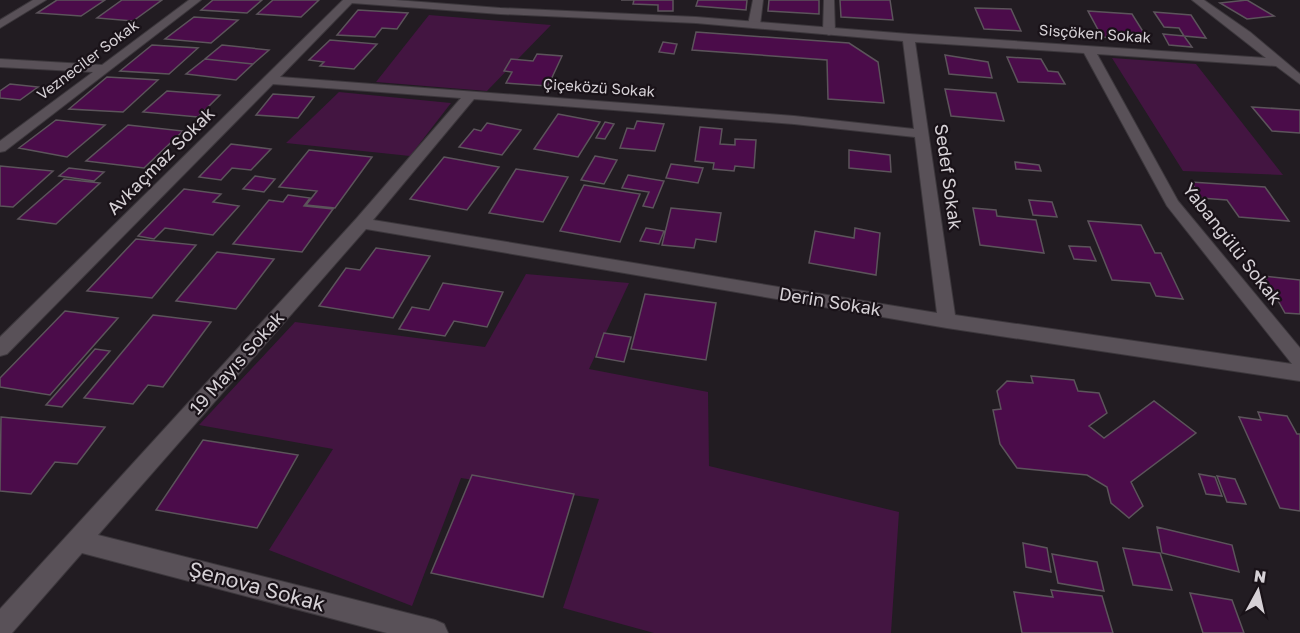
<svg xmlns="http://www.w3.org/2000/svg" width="1300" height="633" font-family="'Golos Text',sans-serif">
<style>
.green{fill:#431541}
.building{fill:#4b0c4a;stroke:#5c545b;stroke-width:1.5}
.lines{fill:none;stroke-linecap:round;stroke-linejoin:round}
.lane-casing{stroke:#3c373c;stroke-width:2}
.street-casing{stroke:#3c373c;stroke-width:2}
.lane{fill:#595158;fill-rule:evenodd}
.street{fill:#595158;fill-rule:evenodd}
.labels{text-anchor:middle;stroke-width:4.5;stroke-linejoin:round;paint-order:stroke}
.far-street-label{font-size:15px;fill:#d6d1d6;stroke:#191218}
.street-label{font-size:18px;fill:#d6d1d6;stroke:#191218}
.near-street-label{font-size:21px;fill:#d6d1d6;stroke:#191218}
</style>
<rect width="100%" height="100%" fill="#221c22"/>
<path class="green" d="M429 15 551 25 487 91 376 82Z
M1112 58 1196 64 1283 175 1183 171Z
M339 92 451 103 410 156 286 143Z
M526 274 629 283 589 369 708 392 709 466 899 512 891 633H654L563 608 599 499 461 478 412 606 269 550 333 449 199 425 295 322 485 347Z"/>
<path class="building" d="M57 0H105L81 16 37 13Z
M122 0H162L133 21 97 18Z
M213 0H262L247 13 201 10Z
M273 0H319L301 17 257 14Z
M621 0H673V11H658V5L633 4 634 0Z
M698 0H747L746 10 696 6Z
M769 0H819V14L768 11Z
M840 0H890L893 20 841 17Z
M1247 0 1274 16 1247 19 1220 3Z
M975 8 1011 9 1021 31 984 29Z
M358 10 408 13 397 29 382 28 375 37 337 35Z
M1088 11 1132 14 1149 41 1102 37Z
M1154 12 1191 15 1206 38 1184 36 1179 28 1164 27Z
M194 17 238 20 211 43 165 39Z
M696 32 849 43 878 62 884 103 828 99 827 60 692 50Z
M1163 34 1184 36 1192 47 1169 45Z
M330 40 377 44 354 69 320 66 324 62 309 60Z
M663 42 677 44 674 54 659 52Z
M152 45 198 48 169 74 120 71Z
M222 45 269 50 253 64 205 59Z
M537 54 562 56 548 86 506 83 512 72 504 71 511 59 533 61Z
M945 55 988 62 992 78 949 74Z
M1007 57 1041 59 1048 71 1058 72 1065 84 1018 82Z
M205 59 253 64 236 80 186 74Z
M107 77 158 80 123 112 69 109Z
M10 84 38 87 20 100 0 98V91Z
M945 89 996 93 1004 121 951 116Z
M167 91 220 95 198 117 143 112Z
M273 94 314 97 298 118 256 115Z
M1252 107 1300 110V133L1272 131Z
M558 114 600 122 578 157 534 149Z
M56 120 105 125 67 157 19 148Z
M637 121 664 124 655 151 620 148 627 128 634 129Z
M605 122 614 124 605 139 596 138Z
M487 123 521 130 502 155 459 147 474 129 481 131Z
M128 125 183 131 144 168 86 161Z
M700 127 722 129 720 144 735 145V139L756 140 754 168 735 166 734 171 713 169 714 163 695 161Z
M231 144 271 149 251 170 232 168 221 180 199 177Z
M309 150 372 157 335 208 306 205 317 191 279 187Z
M849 150 890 155 891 172 849 168Z
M595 156 617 160 604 184 581 180Z
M444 157 499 167 467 210 410 199Z
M1015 162 1039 165 1041 171 1016 169Z
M671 164 703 168 698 183 666 178Z
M0 166 53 171 13 207 0 206Z
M69 168 104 172 94 181 59 176Z
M516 169 568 177 543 222 489 213Z
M628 175 664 181 653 208 643 206 649 192 622 188Z
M255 176 275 179 264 192 243 189Z
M64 179 100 183 56 224 18 219Z
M1191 182 1265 187 1289 221 1239 217 1227 200 1201 198Z
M584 185 640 194 620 242 560 231Z
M184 189 221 194 213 202 239 206 213 235 165 228 154 239 138 236Z
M288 195 310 198 304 206 333 209 302 252 233 244 269 200 283 202Z
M1029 200 1052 202 1057 217 1033 215Z
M671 208 721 213 716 242 696 239 694 248 662 245Z
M973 208 996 210 997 216 1036 220 1044 253 980 245Z
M1088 221 1141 225 1155 253H1161L1183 299 1156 296 1150 283 1112 280Z
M646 228 664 231 659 244 640 241Z
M855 228 880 233 876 275 809 263 815 231 854 238Z
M136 239 196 245 152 298 87 291Z
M1069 246 1090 247 1096 261 1074 259Z
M376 248 430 256 393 318 319 306 346 268 360 270Z
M217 252 274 259 236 309 176 301Z
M1264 276 1300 280V314L1285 313Z
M443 283 503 292 487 327 454 321 445 336 399 329 412 307 429 310Z
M645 294 716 303 706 360 631 349Z
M65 311 118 318 50 395 0 387V378Z
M153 315 211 322 163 387 148 385 133 404 84 398Z
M604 333 631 337 624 362 596 357Z
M95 349 110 351 62 407 46 405Z
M1031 376 1074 380 1078 391 1099 393 1107 413 1089 426 1104 438 1154 401 1196 433 1131 482 1143 506 1129 518 1111 503 1107 487 1087 475 1017 468 1000 444 993 410 1001 409 997 391 1007 381 1033 383Z
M1258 412 1287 416 1297 434H1300V511L1280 508 1239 417 1261 420Z
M1 417 105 427 77 464 55 462 31 494 0 491Z
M203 440 298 455 257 528 156 510Z
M1199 474 1215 477 1222 496 1206 494Z
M472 475 574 494 543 597 431 573Z
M1217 476 1235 479 1246 504 1227 502Z
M1157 527 1232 545 1239 572 1162 553Z
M1023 543 1047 548 1051 572 1026 567Z
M1123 548 1160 553 1172 590 1133 585Z
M1052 554 1097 562 1104 591 1058 583Z
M1051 590 1102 596 1113 633H1022L1014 592 1053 597Z
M1190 593 1232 600 1244 633H1203Z"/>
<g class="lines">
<defs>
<path id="lane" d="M753 0H763L760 25 754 28 748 25Z
M824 0H834L835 32 829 35 823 32Z"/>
<path id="street" d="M33 0H46L0 28V20Z
M189 0H201L5 151 0 152V141L93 72 0 67V59L102 65Z
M343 0H395L500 8 696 17 909 34 1266 58 1192 0H1204L1250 32 1300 74V84L1276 66 1097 54 1178 201 1300 348V381L947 328 366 229 98 535 435 620 444 624 448 633H387L82 553 12 633H0V609L356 219 461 98 273 84 7 354 0 356V337ZM352 3 500 14 696 23 903 41 914 129 794 116 280 77ZM915 42 1084 53 1167 206 1292 364 955 315ZM474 99 794 124 915 137 937 313 373 220Z"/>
</defs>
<use href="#lane" class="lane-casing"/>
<use href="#street" class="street-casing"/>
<use href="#lane" class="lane"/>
<use href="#street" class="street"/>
</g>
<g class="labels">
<g class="far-street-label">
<text transform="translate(1095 34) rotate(4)" y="5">Sisçöken Sokak</text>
<text transform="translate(88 60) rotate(-37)" y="5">Vezneciler Sokak</text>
<text transform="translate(599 88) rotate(4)" y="5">Çiçeközü Sokak</text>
</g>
<g class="street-label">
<text transform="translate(161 161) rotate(-45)" y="6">Avkaçmaz Sokak</text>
<text transform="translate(948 177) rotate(82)" y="6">Sedef Sokak</text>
<text transform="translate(1232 244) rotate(52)" y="6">Yabangülü Sokak</text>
<text transform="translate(830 302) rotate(9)" y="6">Derin Sokak</text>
<text transform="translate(237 363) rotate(-48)" y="6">19 Mayıs Sokak</text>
</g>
<g class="near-street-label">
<text transform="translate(257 587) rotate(15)" y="7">Şenova Sokak</text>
</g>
</g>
<g transform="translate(1258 591) rotate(8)" stroke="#191218" stroke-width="4.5" paint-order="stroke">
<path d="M0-4.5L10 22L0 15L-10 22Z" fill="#d6d1d6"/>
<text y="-9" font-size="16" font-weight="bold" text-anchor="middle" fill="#d6d1d6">N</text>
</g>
</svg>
